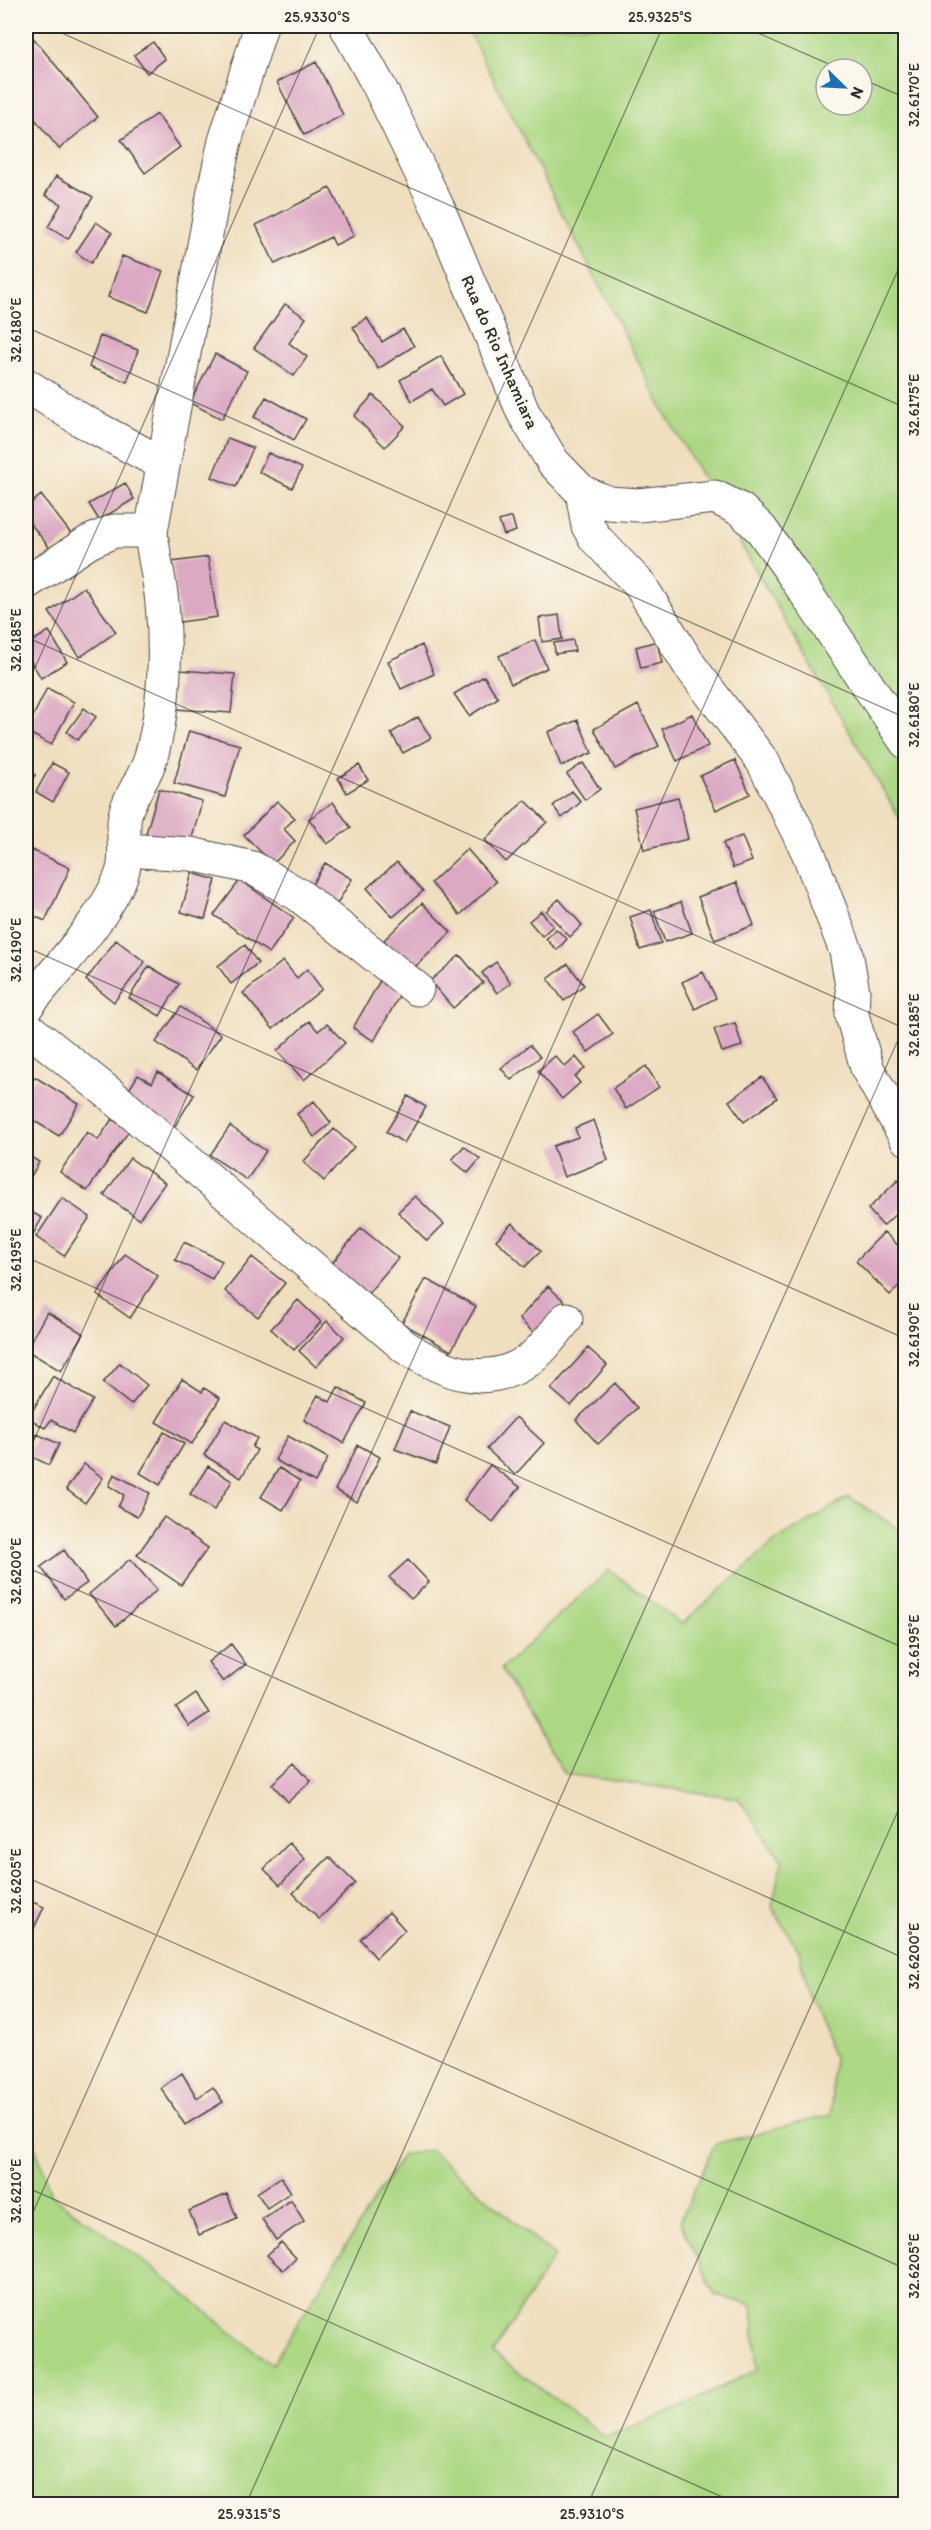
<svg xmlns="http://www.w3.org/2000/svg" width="931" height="2530" font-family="Itim,sans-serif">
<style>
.green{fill:#acd783;stroke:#6c8157;stroke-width:1.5;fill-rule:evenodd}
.building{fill:#dba9c3}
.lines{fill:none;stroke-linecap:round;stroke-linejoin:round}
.minor-casing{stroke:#494641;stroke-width:35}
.minor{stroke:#fff;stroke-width:33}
.ticks{fill:none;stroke:#2b2b2b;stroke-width:1.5;stroke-opacity:0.45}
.labels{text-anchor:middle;stroke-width:4.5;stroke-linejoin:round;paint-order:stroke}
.street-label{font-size:18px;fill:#2b2b2b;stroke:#fbf7ec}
.neatline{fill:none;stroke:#2b2b2b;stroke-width:2}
.ticks-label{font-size:15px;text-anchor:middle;fill:#2b2b2b}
</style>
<rect width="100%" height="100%" fill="#fbf7ec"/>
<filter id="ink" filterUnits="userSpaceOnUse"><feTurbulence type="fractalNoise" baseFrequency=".0167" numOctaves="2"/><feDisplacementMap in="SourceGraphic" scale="12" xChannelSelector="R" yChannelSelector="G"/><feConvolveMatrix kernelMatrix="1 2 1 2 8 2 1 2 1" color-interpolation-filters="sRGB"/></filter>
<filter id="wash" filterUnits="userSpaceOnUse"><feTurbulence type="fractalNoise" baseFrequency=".008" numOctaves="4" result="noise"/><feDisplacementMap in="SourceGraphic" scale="24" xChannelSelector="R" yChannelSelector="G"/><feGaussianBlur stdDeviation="1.35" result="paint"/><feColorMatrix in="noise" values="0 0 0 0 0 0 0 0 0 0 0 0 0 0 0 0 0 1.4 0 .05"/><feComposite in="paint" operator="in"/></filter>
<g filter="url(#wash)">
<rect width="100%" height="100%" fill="#f0dfbf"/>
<path class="green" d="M466 26H905V828L663 410ZM826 69H862V105H826Z
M849 1497 905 1533V2504H26V2117L51 2195 154 2269 272 2365 402 2155 431 2150 554 2256 493 2353 606 2437 681 2407 757 2370 752 2305 715 2295 680 2221 715 2144 831 2115 833 2057 810 2002 799 1951 772 1907 782 1860 738 1798 565 1774 501 1669 609 1570 682 1624 774 1542Z"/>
<g id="blocks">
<path class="building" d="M26 29 98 117 59 149 26 108Z
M153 42 165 59 147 73 134 55Z
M316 62 343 115 304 135 277 82Z
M157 114 180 147 145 173 121 140Z
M56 176 93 197 68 239 48 227 61 204 45 195Z
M330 188 354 236 335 245 331 237 275 264 256 225Z
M96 222 112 233 91 263 76 252Z
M122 256 163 271 148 312 108 297Z
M285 304 306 318 289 343 307 357 294 376 254 348Z
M367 318 382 342 403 329 414 346 378 369 353 327Z
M100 336 138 350 127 382 89 367Z
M215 354 247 371 222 419 190 403Z
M441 356 463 394 443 406 432 389 412 401 400 380Z
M373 395 405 426 385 447 354 416Z
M266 397 306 419 294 440 254 417Z
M228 438 253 448 236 487 212 477Z
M268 453 302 468 292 488 259 472Z
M125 483 134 499 99 520 89 504Z
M41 495 72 535 52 551 26 518V508Z
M512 517 516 531 504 535 499 521Z
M208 557 217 617 180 622 172 562Z
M84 587 116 632 80 657 49 612Z
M559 615 562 639 542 642 539 618Z
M49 631 67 662 41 678 26 653V645Z
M535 640 547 668 511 684 499 656Z
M573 640 575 651 555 654 554 643Z
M657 641 662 663 641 668 636 647Z
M422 645 434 674 401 689 388 661Z
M179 670 235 674 231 713 176 709Z
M484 676 498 698 469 716 454 694Z
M47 688 74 702 51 745 26 731Z
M638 705 659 746 615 769 594 729Z
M84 708 96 717 78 740 67 732Z
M692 714 708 746 677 761 662 729Z
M418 717 431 738 403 753 391 733Z
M578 720 592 753 561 766 548 732Z
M189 731 240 745 225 797 174 783Z
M735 760 750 794 716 810 700 776Z
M52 763 69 772 53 802 36 792Z
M583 763 600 789 585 800 567 774Z
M359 765 368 780 347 793 338 778Z
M26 769 35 775 26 790Z
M159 789 202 801 189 849 145 837Z
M572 791 581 802 562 818 553 806Z
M678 797 688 839 644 850 634 808Z
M525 800 547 822 506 862 485 840Z
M277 801 295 818 284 829 295 841 273 864 244 835Z
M333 802 351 828 327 844 309 819Z
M742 836 752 861 733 868 723 843Z
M467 849 496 882 460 915 431 883Z
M32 850 70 868 45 921 26 912V862Z
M397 862 423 891 393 917 367 888Z
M325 863 352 879 335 907 308 891Z
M192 873 216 880 205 919 181 912Z
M240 880 294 918 269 953 214 915Z
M737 882 754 925 715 940 698 897Z
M559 899 582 925 570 937 546 911Z
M681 902 692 933 665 942 654 911Z
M422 903 451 932 412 970 384 940Z
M651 910 661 943 640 950 630 917Z
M541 911 553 926 542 936 529 921Z
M556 929 567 939 557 950 546 939Z
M116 940 145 962 114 1002 86 980Z
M245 945 258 963 231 984 218 966Z
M460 955 483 983 453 1008 430 981Z
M283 961 297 978 307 969 322 989 273 1029 243 993Z
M496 962 511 983 497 993 482 973Z
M568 964 584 985 564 1001 548 979Z
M149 966 179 984 160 1016 129 998Z
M703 972 716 998 695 1009 682 982Z
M381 979 402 991 374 1041 353 1028Z
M181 1007 221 1035 196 1070 156 1042Z
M598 1014 613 1034 588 1052 573 1032Z
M309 1021 318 1031 327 1024 345 1043 304 1080 277 1051Z
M735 1023 742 1046 722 1052 714 1029Z
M530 1045 540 1057 511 1080 501 1068Z
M555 1056 565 1067 576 1057 585 1068 575 1077 580 1083 562 1099 538 1071Z
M646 1066 659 1087 626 1109 613 1088Z
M158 1072 194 1095 173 1129 124 1098 138 1075 152 1083Z
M35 1077 79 1104 59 1136 26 1116V1092Z
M762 1077 777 1098 744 1122 729 1101Z
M408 1096 426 1107 404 1143 386 1132Z
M314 1101 331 1123 314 1137 297 1114Z
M112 1119 129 1131 87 1191 60 1172 87 1132 98 1140Z
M594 1120 608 1160 564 1177 553 1146 578 1137 575 1128Z
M230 1126 266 1151 247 1180 210 1155Z
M334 1129 354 1147 324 1181 303 1162Z
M464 1146 480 1159 468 1173 452 1160Z
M26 1154 39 1162 29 1180 26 1178Z
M130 1158 165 1183 139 1219 104 1195Z
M898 1180 906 1188V1204L883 1226 868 1209Z
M415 1196 444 1224 427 1241 398 1212Z
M62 1198 90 1217 64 1256 36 1237Z
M26 1209 42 1218 26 1247Z
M512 1223 541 1251 525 1267 496 1240Z
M361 1228 398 1258 365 1297 329 1267Z
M884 1232 906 1253V1279L890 1295 856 1261Z
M184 1242 222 1261 212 1279 175 1260Z
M125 1254 158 1276 130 1318 97 1295Z
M252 1257 285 1283 258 1317 225 1291Z
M426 1279 476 1306 451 1351 402 1323Z
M548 1286 565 1302 535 1334 519 1319Z
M298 1300 321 1322 294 1350 271 1329Z
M47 1312 84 1334 61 1371 26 1350Z
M327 1321 344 1337 316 1367 299 1351Z
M588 1348 607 1365 571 1406 551 1389Z
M120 1363 147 1385 131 1405 103 1383Z
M53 1376 93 1400 73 1433 51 1420 45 1428 28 1418Z
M182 1379 202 1392 204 1388 220 1398 192 1444 156 1422Z
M615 1383 637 1408 598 1444 576 1420Z
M338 1387 366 1403 344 1443 304 1420 318 1395 330 1402Z
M410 1411 450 1427 436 1464 395 1449Z
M516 1417 544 1443 515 1475 487 1449Z
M225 1420 257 1438 252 1447 257 1450 241 1478 204 1455Z
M164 1432 184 1444 160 1485 140 1473Z
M37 1434 59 1444 49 1465 28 1455Z
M288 1436 328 1458 315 1482 275 1460Z
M358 1445 380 1457 357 1502 335 1490Z
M84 1464 103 1478 85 1503 66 1489Z
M490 1465 520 1487 493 1522 464 1500Z
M208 1466 232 1481 214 1510 190 1494Z
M279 1468 300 1481 283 1510 261 1497Z
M114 1474 150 1493 137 1517 118 1507 124 1495 109 1486Z
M164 1517 208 1548 181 1585 137 1555Z
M64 1550 87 1583 64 1599 41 1567Z
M130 1559 157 1590 116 1626 89 1594Z
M408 1560 429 1582 411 1599 389 1577Z
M231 1644 246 1664 223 1682 208 1662Z
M196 1694 209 1713 189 1726 176 1708Z
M295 1763 311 1781 288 1802 272 1784Z
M289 1843 305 1859 280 1885 264 1869Z
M329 1857 355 1883 319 1919 293 1893Z
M26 1899 44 1907 34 1928 26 1924Z
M389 1912 405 1930 376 1958 360 1939Z
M182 2073 197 2098 213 2087 223 2102 185 2125 161 2088Z
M281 2177 291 2192 267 2208 257 2193Z
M227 2194 237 2218 199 2235 189 2211Z
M291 2200 304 2221 276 2240 262 2219Z
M281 2242 296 2258 283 2270 267 2255Z"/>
</g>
</g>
<g filter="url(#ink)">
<use href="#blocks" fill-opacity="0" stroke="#494641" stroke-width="1.5"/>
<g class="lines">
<defs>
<path id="minor" d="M346 26 380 88 438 208 523 412 553 462 582 492 609 503 638 505 715 497 741 510 761 529 791 571 906 742
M26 385 81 420 163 464
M582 492 588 526 595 538 640 585 690 666 763 762 808 852 846 951 853 992 852 1015 867 1068 906 1138
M26 583 89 542 114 531H151
M125 850 191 854 253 868 299 895 417 989
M26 1007C55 970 110 914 123 870 128 851 120 830 126 811 132 792 146 776 151 757 165 706 167 655 162 603 160 579 153 556 151 531L215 186 225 141 261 26
M26 1027 110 1094 405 1347C444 1372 486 1390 529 1360 543 1350 555 1332 566 1319"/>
</defs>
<use href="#minor" class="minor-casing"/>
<use href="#minor" class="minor"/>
</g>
</g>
<path class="ticks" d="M46 26 906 408M742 26 840 69M862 79 906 98M26 327 906 718M26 637 906 1029M26 688 320 26M26 947 906 1339M26 1257 906 1649M26 1458 663 26M26 1567 906 1959M26 1877 906 2269M26 2187 738 2504M26 2228 906 252M26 2498 41 2504M246 2504 906 1022M588 2504 906 1793"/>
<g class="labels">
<g class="street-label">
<text transform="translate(500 352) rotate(66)" y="6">Rua do Rio Inhamiara</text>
</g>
</g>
<rect width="931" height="2530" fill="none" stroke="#fbf7ec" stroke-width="66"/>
<g transform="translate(844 87) rotate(114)"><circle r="28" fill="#fbf7ec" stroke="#a8a59f" stroke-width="1.5"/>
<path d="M0-4.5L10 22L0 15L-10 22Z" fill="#1f6fb2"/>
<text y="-9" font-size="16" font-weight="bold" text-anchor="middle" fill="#2b2b2b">N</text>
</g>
<rect x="33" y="33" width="865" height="2464" class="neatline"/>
<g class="ticks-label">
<text x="317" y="22">25.9330°S</text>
<text x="660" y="22">25.9325°S</text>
<text transform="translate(914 95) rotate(-90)" y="5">32.6170°E</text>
<text transform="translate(16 330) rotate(-90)" y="5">32.6180°E</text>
<text transform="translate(914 405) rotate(-90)" y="5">32.6175°E</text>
<text transform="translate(16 640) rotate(-90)" y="5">32.6185°E</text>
<text transform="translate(914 715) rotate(-90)" y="5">32.6180°E</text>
<text transform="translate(16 950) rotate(-90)" y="5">32.6190°E</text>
<text transform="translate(914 1025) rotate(-90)" y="5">32.6185°E</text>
<text transform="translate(16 1260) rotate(-90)" y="5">32.6195°E</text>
<text transform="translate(914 1335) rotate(-90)" y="5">32.6190°E</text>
<text transform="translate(16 1571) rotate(-90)" y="5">32.6200°E</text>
<text transform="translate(914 1646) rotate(-90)" y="5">32.6195°E</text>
<text transform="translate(16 1881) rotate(-90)" y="5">32.6205°E</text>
<text transform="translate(914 1956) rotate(-90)" y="5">32.6200°E</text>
<text transform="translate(16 2191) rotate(-90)" y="5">32.6210°E</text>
<text transform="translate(914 2266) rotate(-90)" y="5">32.6205°E</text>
<text x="249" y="2519">25.9315°S</text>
<text x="592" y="2519">25.9310°S</text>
</g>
</svg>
